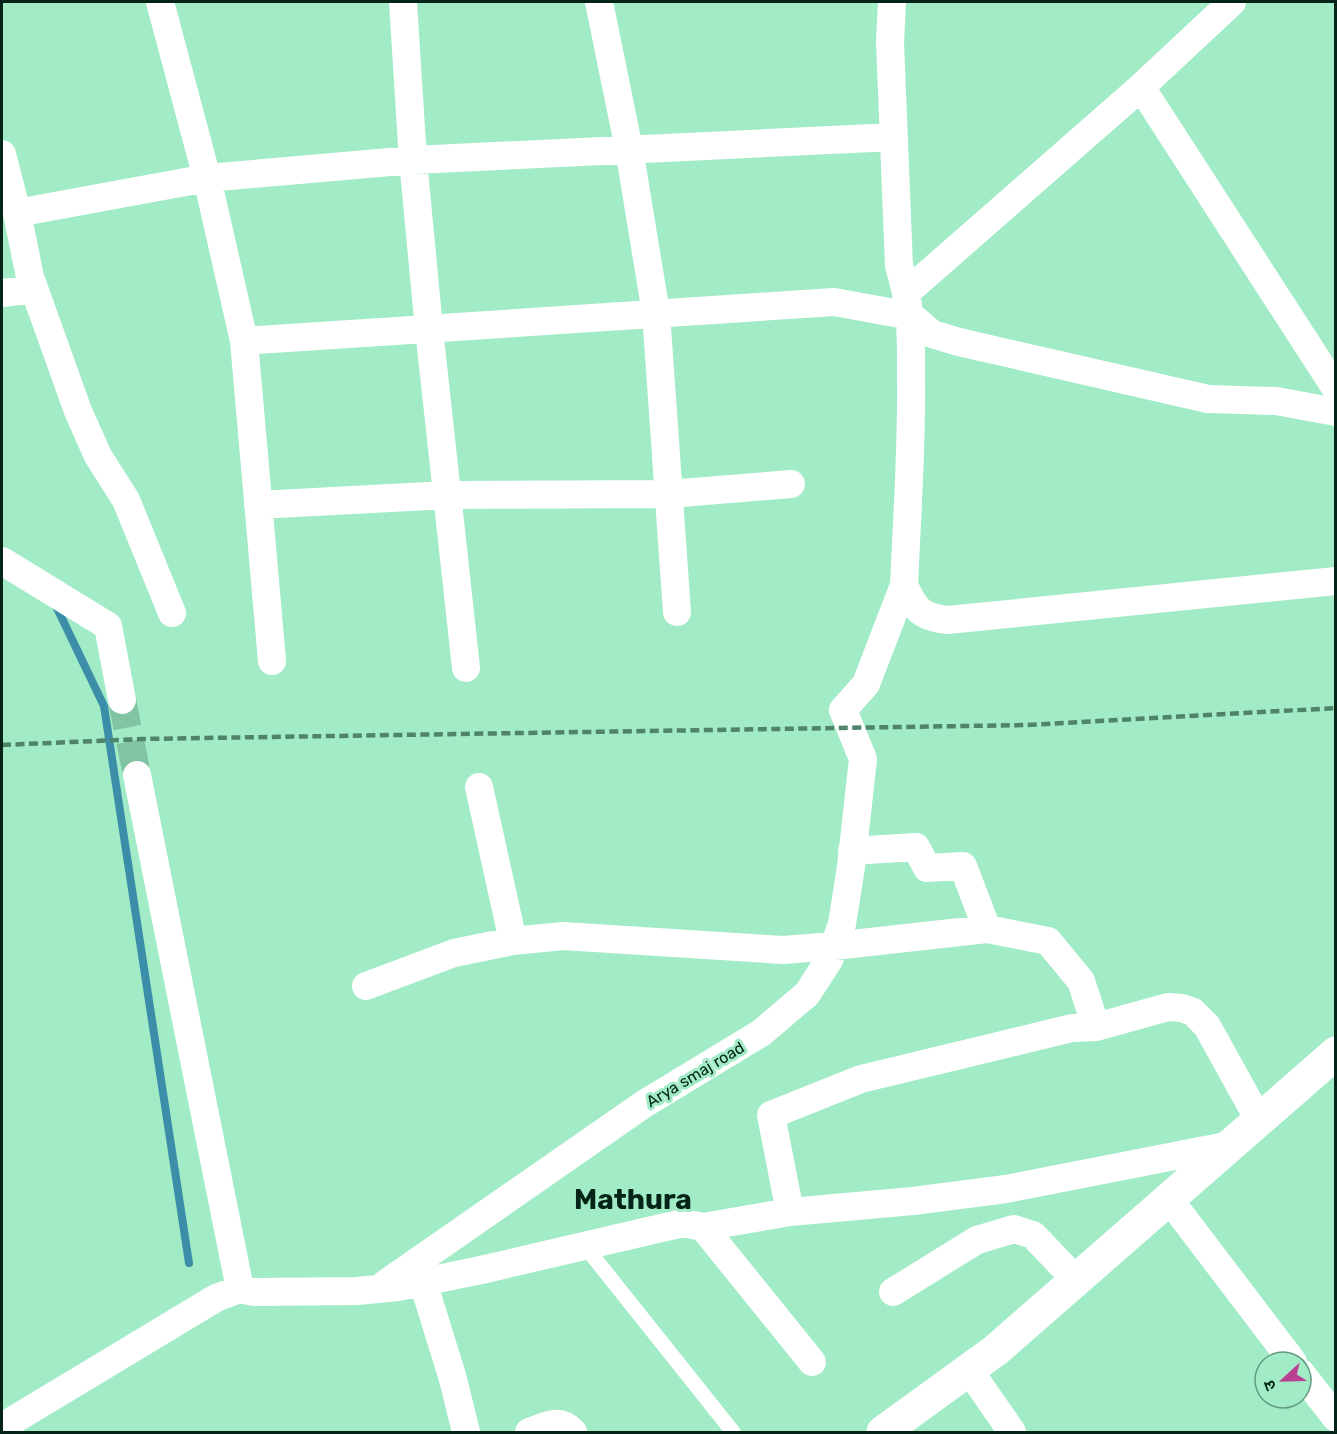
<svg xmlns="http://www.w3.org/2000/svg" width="1337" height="1434" font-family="Rubik,'Noto Sans Devanagari',sans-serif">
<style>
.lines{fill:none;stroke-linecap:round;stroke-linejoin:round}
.stream{stroke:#3b8da8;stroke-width:8}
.street-tunnel{stroke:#82c3a3;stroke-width:28;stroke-dasharray:28 14;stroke-linecap:butt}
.lane{stroke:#fff;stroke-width:15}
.street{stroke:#fff;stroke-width:28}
.secondary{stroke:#fff;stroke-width:33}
.rail{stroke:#4f836a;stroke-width:4.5;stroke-dasharray:9 4.5;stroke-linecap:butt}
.labels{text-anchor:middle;stroke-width:6;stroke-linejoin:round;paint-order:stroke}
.street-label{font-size:16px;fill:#042417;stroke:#a1ebc6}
.town-label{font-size:28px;font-weight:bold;fill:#042417;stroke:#a1ebc6}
</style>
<rect width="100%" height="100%" fill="#a1ebc6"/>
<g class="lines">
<path class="stream" d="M56 606 104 706 189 1263"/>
<path class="street-tunnel" d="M122 700 137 775"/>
<path class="lane" d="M584 1245 733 1432"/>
<path class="street" d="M160 2 207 178 244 341 272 661
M403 2 413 160 429 329 466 668
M599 2 629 149 656 313 677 612
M892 2 890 42 899 266C912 307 911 337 911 379 912 448 907 516 904 585 915 609 920 617 948 620L1336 581
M1141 87 1336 389
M2 154 17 213 30 277 78 411 98 456 126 500 172 613
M17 213 207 178 413 160 894 137
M907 292 1141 87 1232 2
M2 293 34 289
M244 341 834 302 911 316 932 334 959 342 1208 399 1276 401 1336 412
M258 505 447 495 669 494 791 484
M2 561 108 626 122 700
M137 775 240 1289
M479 787 513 941
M852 851 916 847 927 868 963 866 987 929
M366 986 454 953 513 941 563 936 783 950 834 946 987 929 1048 941 1081 981 1096 1027
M1169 1199 1293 1362
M790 1212 771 1115 861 1079 1072 1028 1096 1027 1168 1007 1182 1008 1193 1012 1207 1026 1259 1120
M703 1227 812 1362
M423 1282 453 1379 466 1432
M385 1284 644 1104 761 1033 807 994 829 960 842 924 851 867 863 759 843 710 866 684 904 585
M893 1292 977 1240 1014 1229 1033 1235 1076 1280
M969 1370 1012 1432
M1301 1373 1336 1418
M2 1427 216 1298 240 1289 254 1292 357 1291 398 1287 481 1270 683 1223 703 1227 790 1212 913 1201 1006 1189 1231 1145
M529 1432C547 1426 559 1417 573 1432"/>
<path class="secondary" d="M883 1432 996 1350 1336 1053"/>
<path class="rail" d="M2 745 142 739 1027 725 1336 708"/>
</g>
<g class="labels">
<g class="street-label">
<text transform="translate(695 1074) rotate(-31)" y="6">Arya smaj road</text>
</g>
<g class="town-label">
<text x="633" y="1209">Mathura</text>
</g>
</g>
<rect width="1337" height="1434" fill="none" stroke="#042417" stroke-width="6"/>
<g transform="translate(1283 1380) rotate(248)"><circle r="28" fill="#a1ebc6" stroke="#629b80" stroke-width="1.5"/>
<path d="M0-4.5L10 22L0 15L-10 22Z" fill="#b94093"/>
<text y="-9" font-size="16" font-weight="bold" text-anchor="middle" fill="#042417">उ</text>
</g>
</svg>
